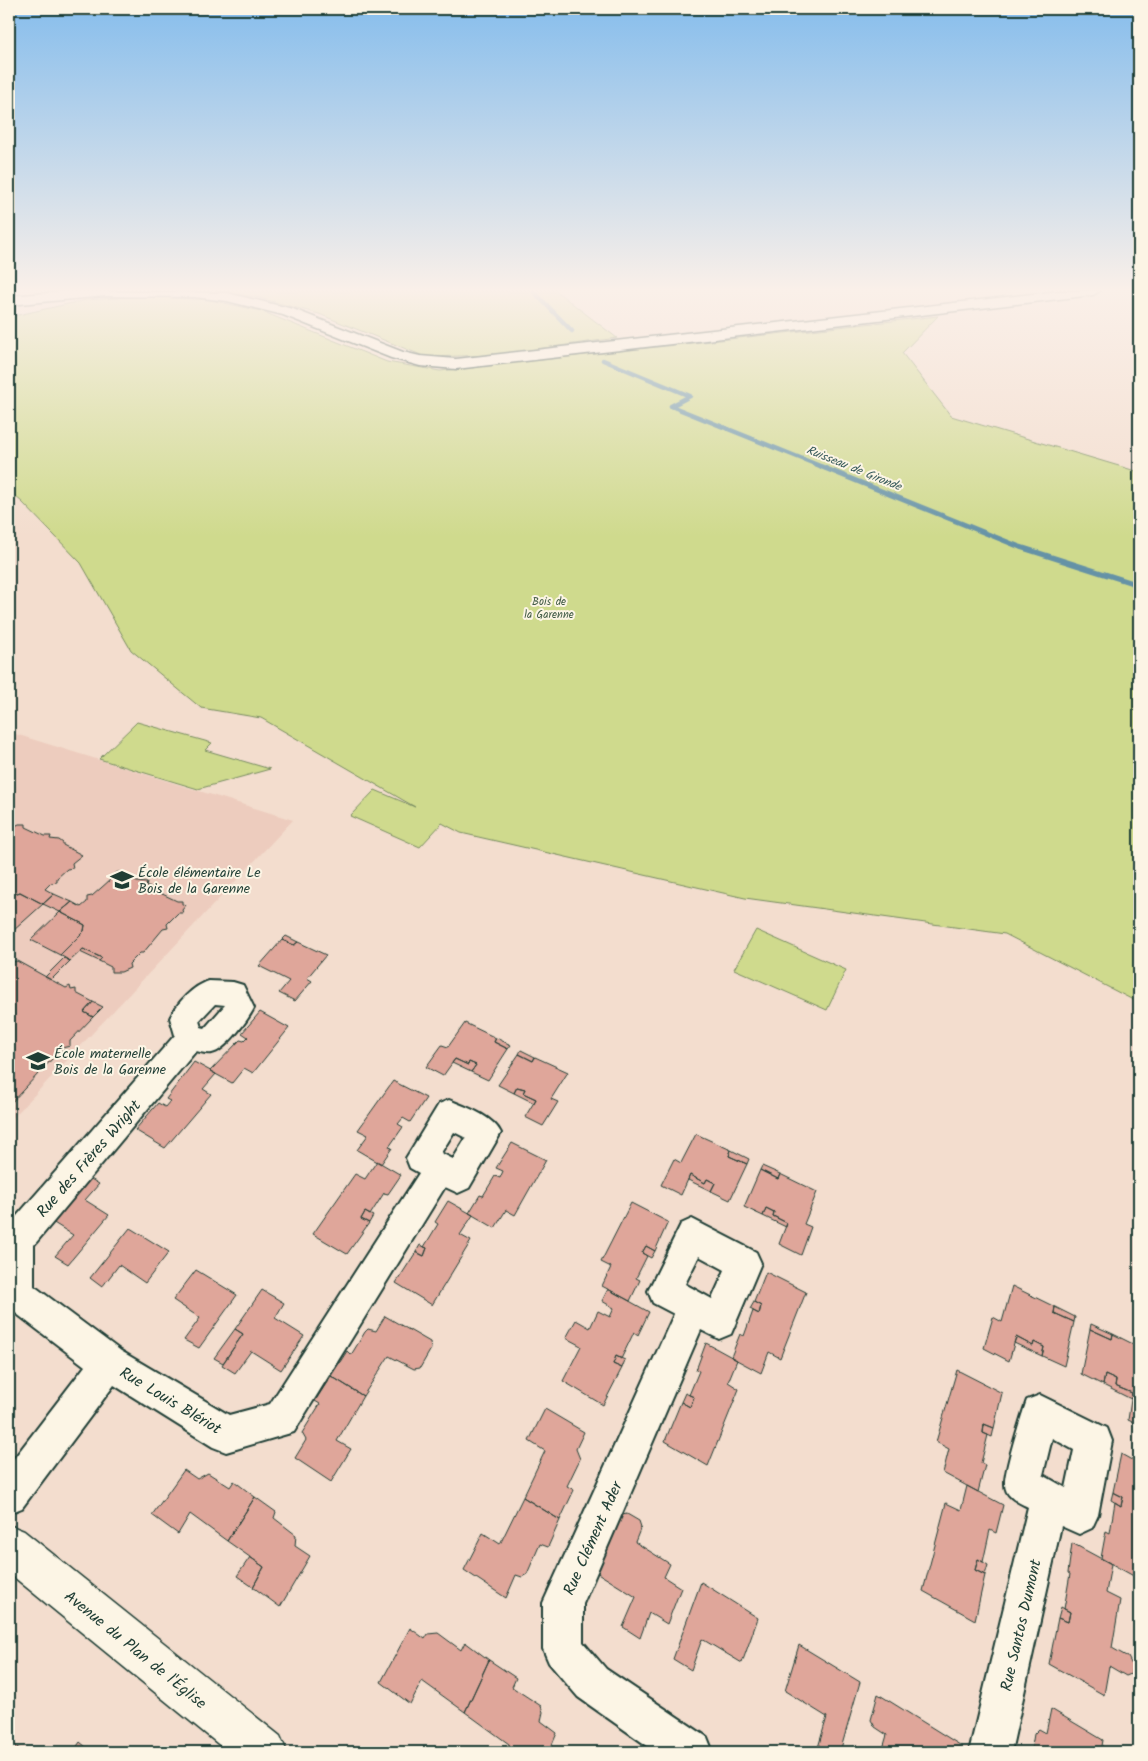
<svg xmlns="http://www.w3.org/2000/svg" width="1148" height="1761" font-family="Kalam,sans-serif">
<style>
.built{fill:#edccbe}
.green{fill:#cfda8d;stroke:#778c60}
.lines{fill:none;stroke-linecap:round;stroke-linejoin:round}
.stream-far1{stroke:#6592a6;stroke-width:4.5}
.stream{stroke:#6592a6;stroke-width:5}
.building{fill:#dfa69a;stroke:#1f3d34}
.street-casing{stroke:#1f3d34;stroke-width:4}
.secondary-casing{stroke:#1f3d34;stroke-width:3}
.street{fill:#fcf5e5;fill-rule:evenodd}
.secondary{fill:#fcf5e5;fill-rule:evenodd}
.labels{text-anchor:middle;stroke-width:4;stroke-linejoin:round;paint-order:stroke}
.far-park-label{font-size:11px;fill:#425c46;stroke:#fcf5e5}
.far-water-label{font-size:12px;font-style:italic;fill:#36595a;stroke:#fcf5e5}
.poi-label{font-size:14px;fill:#1f3d34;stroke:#fcf5e5;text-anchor:start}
.near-street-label{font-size:16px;fill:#1f3d34;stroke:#fcf5e5}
</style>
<rect width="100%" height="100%" fill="#f3ddce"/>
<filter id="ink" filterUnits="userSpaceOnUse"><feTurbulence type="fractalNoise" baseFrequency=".02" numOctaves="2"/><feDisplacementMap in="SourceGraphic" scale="10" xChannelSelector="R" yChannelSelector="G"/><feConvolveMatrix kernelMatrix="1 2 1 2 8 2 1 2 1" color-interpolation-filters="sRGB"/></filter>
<g filter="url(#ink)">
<path class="built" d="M9 732 293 820 9 1122Z"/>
<path class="green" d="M215 291H556L617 338 494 355 426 357 319 314 256 297Z
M144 296 210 300 261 311 387 362 440 371 938 316 902 353 951 416 1139 472V1003L1005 934 745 898 461 833 442 823 420 847 350 816 375 790 415 807 261 718 201 708 131 650 81 563 22 502 9 491V317L86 300Z
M137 722 212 743 205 750 270 769 198 789 99 759Z
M756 930 846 970 827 1010 734 969Z"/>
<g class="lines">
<path class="stream-far1" d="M533 291 572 331
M603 360 690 396 671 406 825 468"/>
<path class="stream" d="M822 467 1020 547 1139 585"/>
</g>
<path class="building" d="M19 824H26V827L45 836H51L50 839 59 840 63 843V845L82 855 72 863 73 868 67 869 57 878V882L51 883 45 889 54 894 43 904 20 892 9 896V833L11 828Z
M118 872 125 873V876L137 882 147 883 146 887 156 888V891L177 901H182V904L186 905 182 910 183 913H178L167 924 168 928 163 929 143 953H140L129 964 130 968 121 972H111V967L99 961 102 958 83 949 70 961 60 955 84 931 85 925 60 912 72 902 81 907 87 902V897L92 896 110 880 109 877Z
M20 892 43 904 13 931 9 928V896Z
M54 894 72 902 60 912 43 904Z
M60 912 85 925 84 931 60 955 31 940Z
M286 936 298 942 294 945 282 940Z
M282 940 294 945 298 942 326 955 307 978 312 981 295 1001 279 993 289 981 259 966Z
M83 949 102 958 99 961 80 952Z
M64 958 70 961 51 980 45 977Z
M17 961 66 988 70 986 71 990 76 989V993L93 1002 84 1012 93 1017 70 1041V1046L62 1048 61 1055 54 1057 9 1105V963Z
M93 1002 103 1007 93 1017 84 1012Z
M260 1012 289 1028 253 1073 244 1068 232 1083 210 1071 240 1040 244 1041 248 1037 242 1033Z
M465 1023 496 1038 494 1042 508 1049 488 1080 471 1072 476 1065 469 1062 468 1065 455 1059 443 1076 426 1067 442 1045 448 1047Z
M496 1038 511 1045 508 1049 494 1042Z
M521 1050 535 1057 533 1061 519 1054Z
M519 1054 533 1061 535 1057 568 1072 551 1099 558 1102 543 1126 525 1117 536 1099 523 1093 525 1089 517 1087 514 1093 498 1085Z
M455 1059 468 1065 469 1062 476 1065 471 1072 452 1063Z
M194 1062 216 1074 203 1089 211 1094 165 1148 135 1130 158 1103 165 1107 170 1101 166 1099Z
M393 1081 426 1098 410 1122 403 1118 398 1124 403 1127 389 1147 392 1148 381 1164 357 1150 368 1135 358 1130Z
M517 1087 525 1089 523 1093 536 1099 534 1103 514 1093Z
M696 1134 731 1150 729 1156 747 1164 730 1200 711 1191 715 1183 707 1179 705 1183 690 1175 681 1195 661 1185 674 1159 681 1163Z
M512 1143 546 1160 515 1215 506 1210 495 1228 469 1213 480 1195 483 1196 495 1176 500 1178 503 1171 496 1168Z
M731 1150 749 1159 747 1164 729 1156Z
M377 1161 401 1175 388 1194 384 1193 370 1215 365 1212 361 1219 369 1223 347 1254 313 1234 355 1174 365 1179Z
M762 1166 780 1174 778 1179 760 1170Z
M760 1170 778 1179 780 1174 817 1192 804 1224 811 1227 801 1255 779 1244 787 1223 773 1216 774 1212 766 1208 763 1216 744 1207Z
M690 1175 705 1183 707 1179 715 1183 711 1191 688 1180Z
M86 1176 99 1184 85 1200 109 1215 68 1264 55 1256 73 1235 49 1220Z
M448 1201 473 1215 460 1235 471 1241 432 1305 396 1283 416 1252 424 1256 427 1248 424 1247 438 1224 435 1222Z
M631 1203 668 1222 655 1251 646 1246 642 1253 647 1256 636 1278 640 1280 630 1301 602 1286 611 1267 601 1262Z
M766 1208 774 1212 773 1216 787 1223 786 1227 763 1216Z
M365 1212 373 1216 369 1223 361 1219Z
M130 1228 169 1252 145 1283 119 1265 102 1287 90 1278Z
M420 1245 427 1248 424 1256 416 1252Z
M646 1246 655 1251 651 1258 642 1253Z
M196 1270 237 1295 199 1348 184 1340 200 1318 173 1300Z
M766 1272 806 1292 780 1358 769 1352 761 1373 731 1357 740 1334 744 1336 753 1311 759 1314 761 1306 754 1302Z
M1012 1286 1055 1307 1054 1313 1074 1322 1064 1366 1042 1356 1044 1347 1034 1342 1033 1346 1016 1337 1009 1361 984 1348 993 1317 1002 1322Z
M608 1289 649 1312 638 1335 634 1332 621 1359 616 1356 613 1364 622 1368 603 1405 563 1381 581 1346 566 1338 576 1320 590 1328 598 1311 610 1317 614 1308 602 1301Z
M262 1290 284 1303 275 1318 304 1336 281 1370 251 1351 235 1373 222 1365 243 1334 235 1329Z
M754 1302 761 1306 759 1314 750 1309Z
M1055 1307 1075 1317 1074 1322 1054 1313Z
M385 1316 430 1342 431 1349 420 1368 414 1369 389 1356 363 1396 331 1376 347 1351 351 1355 365 1332 368 1329 376 1331Z
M1091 1324 1113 1334 1112 1339 1090 1329Z
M235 1329 243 1334 223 1363 214 1358Z
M1090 1329 1112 1339 1113 1334 1139 1347V1425L1128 1420 1132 1393 1115 1386 1116 1380 1105 1375 1103 1385 1081 1374Z
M1016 1337 1033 1346 1034 1342 1044 1347 1042 1356 1014 1343Z
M706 1343 737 1360 728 1382 739 1389 708 1466 665 1441 681 1402 690 1407 694 1397 689 1395 699 1371 696 1370Z
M616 1356 625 1360 622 1368 613 1364Z
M957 1370 1002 1393 994 1428 984 1424 983 1433 988 1435 981 1463 985 1465 978 1492 943 1473 949 1449 936 1442Z
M1105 1375 1116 1380 1115 1386 1132 1393 1131 1399 1103 1385Z
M331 1376 363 1396 337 1441 351 1449 331 1482 295 1458 306 1440 302 1433 320 1404 315 1401Z
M685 1393 694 1397 690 1407 681 1402Z
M545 1409 584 1432 576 1449 580 1459 567 1486 574 1490 560 1520 523 1497 545 1451 529 1441Z
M984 1424 994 1428 992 1437 983 1433Z
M1121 1454 1139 1464V1579L1101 1558 1106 1531 1110 1533 1115 1502 1121 1506 1123 1497 1113 1492Z
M184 1470 197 1479 208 1473 230 1487 234 1481 255 1497 227 1541 190 1514 178 1534 152 1515Z
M967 1486 1003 1505 996 1533 990 1530 983 1562 978 1559 975 1570 985 1575 975 1620 923 1591 946 1503 961 1510Z
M1113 1492 1123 1497 1121 1506 1111 1500Z
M255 1497 276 1512 274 1518 296 1535 295 1546 310 1556 280 1607 253 1587 264 1567 227 1541Z
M523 1497 560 1520 548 1547 540 1544 527 1574 522 1577 516 1575 506 1598 464 1570 483 1533 500 1544Z
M627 1514 639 1521 641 1527 635 1542 670 1564 664 1577 681 1588 667 1624 649 1613 640 1638 623 1627 636 1597 596 1572 622 1515Z
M1072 1543 1111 1564 1106 1593 1120 1600 1112 1648 1128 1657 1132 1665 1131 1674 1126 1676 1109 1666 1104 1695 1049 1664 1058 1618 1068 1622 1070 1612 1064 1609 1070 1574 1068 1573Z
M250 1557 264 1567 253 1587 237 1576Z
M978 1559 988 1565 985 1575 975 1570Z
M701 1582 758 1618 742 1663 702 1639 691 1670 673 1659Z
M1061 1607 1070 1612 1068 1622 1058 1618Z
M410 1628 425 1639 428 1634 438 1633 461 1650 465 1642 489 1660 465 1712 422 1681 410 1704 381 1682Z
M799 1645 860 1682 840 1752 817 1751 827 1717 785 1691Z
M489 1660 516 1678 512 1687 541 1706 543 1712 541 1721 557 1733 549 1752H505L509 1744 465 1712Z
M878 1694 960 1745 958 1752H882L887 1735 875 1727 871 1720Z
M1051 1709 1103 1740 1101 1752H1031L1034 1734 1039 1729 1046 1733Z
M11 1742 23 1752H9Z
M80 1742 92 1752H73Z"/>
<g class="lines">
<defs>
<path id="street" d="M209 981 233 982 243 985 254 1008C248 1020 225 1051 212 1053 207 1054 201 1052 196 1051L34 1245V1286L121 1351 229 1415 270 1404 419 1173 410 1168 406 1158 439 1104 449 1100C466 1107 493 1116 501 1133L469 1188 458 1193 445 1187 294 1432 226 1452 213 1447 114 1385 22 1508 9 1513V1465L85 1366 9 1308V1225L175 1035 170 1018C177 1003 193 986 209 981ZM215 1004 225 1005 205 1028 201 1027 199 1021ZM454 1132 466 1138 453 1159 441 1153Z
M692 1219 756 1252 761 1263 731 1334 719 1339 701 1330 583 1604V1642L606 1669 707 1737 713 1752H656L578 1697 549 1663 543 1649V1603L674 1314 653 1303 648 1291 681 1224ZM699 1256 725 1270 712 1299 685 1284Z
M1040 1395 1107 1428 1112 1441 1098 1515 1092 1528 1079 1534 1061 1526 1011 1752H969L1028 1507C1018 1502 1005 1497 1005 1484 1004 1471 1022 1414 1027 1400ZM1052 1438 1074 1450 1066 1488 1043 1475Z"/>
<path id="secondary" d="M73 291 227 293 293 309 403 352 420 356 456 359 1059 291H1100L1093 295 456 369 420 366 391 358 283 315 227 301 195 297 105 296 9 305V296Z
M9 1525 24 1531 280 1736 287 1752H228L9 1573Z"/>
</defs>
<use href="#street" class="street-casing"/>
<use href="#secondary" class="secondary-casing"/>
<use href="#street" class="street"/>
<use href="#secondary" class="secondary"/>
</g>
</g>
<linearGradient id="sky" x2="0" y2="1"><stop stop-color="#86bdec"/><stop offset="0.54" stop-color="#faf0e9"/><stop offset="1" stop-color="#faf0e9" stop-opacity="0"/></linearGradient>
<rect width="1148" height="537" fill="url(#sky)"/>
<defs>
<symbol id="school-bare" viewBox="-9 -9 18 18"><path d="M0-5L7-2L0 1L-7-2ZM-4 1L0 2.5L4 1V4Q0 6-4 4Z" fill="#1f3d34" stroke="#fcf5e5" stroke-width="2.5" paint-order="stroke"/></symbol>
</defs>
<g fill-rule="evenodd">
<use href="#school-bare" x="106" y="864" width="32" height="32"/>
<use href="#school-bare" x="22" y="1045" width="32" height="32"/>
</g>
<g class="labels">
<g class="far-park-label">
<text x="549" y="605">Bois de<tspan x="549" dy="13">la Garenne</tspan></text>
</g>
<g class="far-water-label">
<text transform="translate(854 468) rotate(22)" y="4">Ruisseau de Gironde</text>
</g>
<g class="poi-label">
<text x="138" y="877">École élémentaire Le<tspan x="138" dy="16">Bois de la Garenne</tspan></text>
<text x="54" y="1058">École maternelle<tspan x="54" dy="16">Bois de la Garenne</tspan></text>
</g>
<g class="near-street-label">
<text transform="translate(88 1158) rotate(-49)" y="6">Rue des Frères Wright</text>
<text transform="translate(171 1400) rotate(31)" y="6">Rue Louis Blériot</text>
<text transform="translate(592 1538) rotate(-66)" y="6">Rue Clément Ader</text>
<text transform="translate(1020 1625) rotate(-77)" y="6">Rue Santos Dumont</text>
<text transform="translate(136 1649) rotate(39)" y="6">Avenue du Plan de l'Église</text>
</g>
</g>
<rect width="1148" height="1761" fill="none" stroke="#fcf5e5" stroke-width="30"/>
<rect x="15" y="15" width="1118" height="1731" fill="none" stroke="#1f3d34" stroke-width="2" filter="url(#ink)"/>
</svg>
